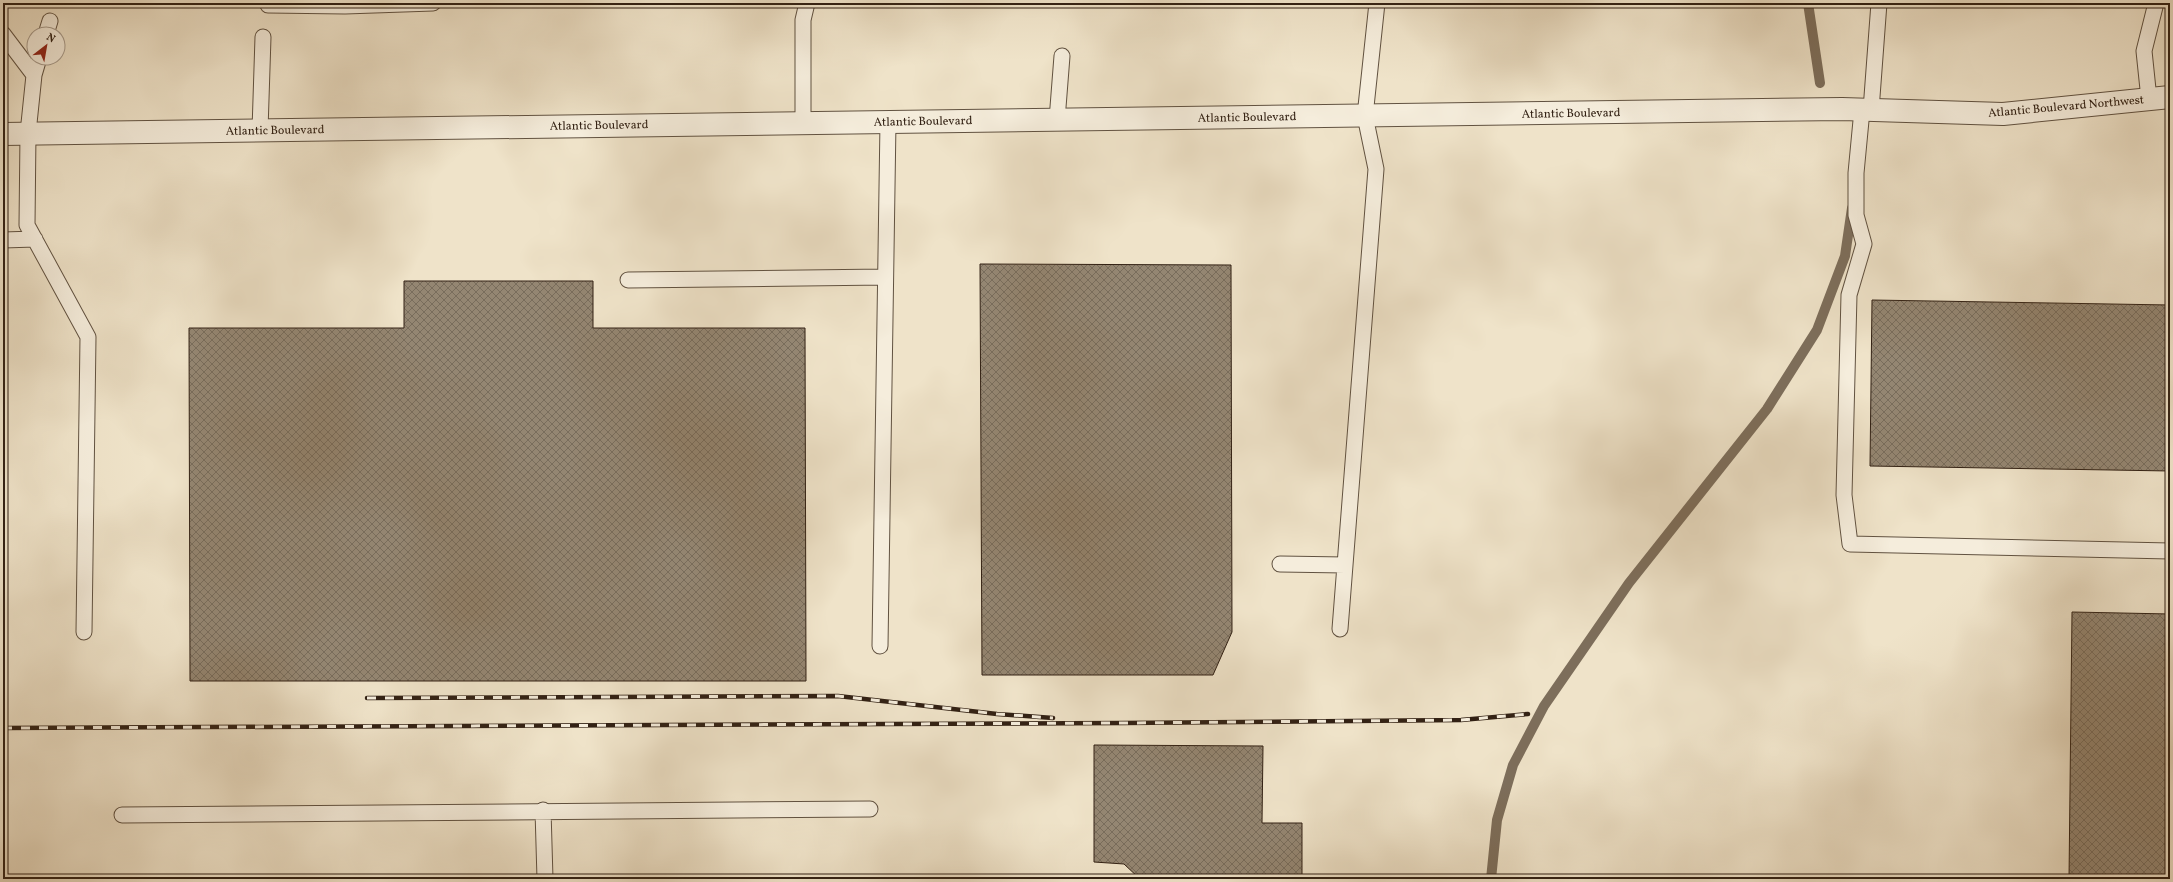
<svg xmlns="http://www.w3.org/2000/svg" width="2173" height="882" font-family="Vollkorn,serif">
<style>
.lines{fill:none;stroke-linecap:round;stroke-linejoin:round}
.stream{stroke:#7d6e5b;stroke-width:10}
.building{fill:url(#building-cross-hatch);stroke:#322114}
.service-casing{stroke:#615241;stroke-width:17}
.minor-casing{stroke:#615241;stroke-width:24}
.service{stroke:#f5eddc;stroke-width:15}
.minor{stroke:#f5eddc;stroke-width:22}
.rail-casing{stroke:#322114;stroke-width:4.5}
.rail{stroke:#f5eddc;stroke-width:3;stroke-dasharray:9;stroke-linecap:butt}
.labels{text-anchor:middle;stroke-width:3;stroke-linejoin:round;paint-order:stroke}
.street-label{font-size:12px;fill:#322114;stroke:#f5eddc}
</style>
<defs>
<pattern id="building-cross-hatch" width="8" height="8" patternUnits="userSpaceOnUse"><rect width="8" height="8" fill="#948672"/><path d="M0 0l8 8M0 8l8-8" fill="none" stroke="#796d5c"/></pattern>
</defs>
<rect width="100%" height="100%" fill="#efe3c9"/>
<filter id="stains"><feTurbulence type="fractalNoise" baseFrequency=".005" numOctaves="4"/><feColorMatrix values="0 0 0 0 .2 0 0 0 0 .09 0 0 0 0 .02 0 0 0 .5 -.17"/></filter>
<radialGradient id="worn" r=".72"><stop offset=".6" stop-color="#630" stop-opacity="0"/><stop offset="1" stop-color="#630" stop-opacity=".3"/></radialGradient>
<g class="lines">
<path class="stream" d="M1808 3 1820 83
M1491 879 1497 820 1513 765 1544 706 1629 583 1767 409 1817 330 1845 256 1852 208"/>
</g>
<path class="building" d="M980 264 1231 265 1232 632 1213 675H982Z
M404 281H593V328H805L806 681H190L189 328H404Z
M1872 300 2170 305V471L1870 466Z
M2072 612 2170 614V879H2069Z
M1094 745 1263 746 1262 823H1302V879H1140L1124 864 1094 862Z"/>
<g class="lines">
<defs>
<path id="service" d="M268 5 345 6 433 3
M3 34 34 75
M46 34 50 21
M39 58 34 75 28 133 27 225 88 337 84 632
M2149 99 2144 51 2156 3
M1862 110 1856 173V215L1864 244 1849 295 1844 495 1850 544 2170 551
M1871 110 1879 3
M1057 120 1062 56
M803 123V20L807 3
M260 130 263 37
M3 240 35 239
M628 280 885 277
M1280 564 1345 565
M1340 629 1376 169 1365 116 1377 3
M880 646 888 122
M543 810 545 879
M122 815 870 809"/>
<path id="minor" d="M3 134 1842 109 2003 114 2170 97"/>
</defs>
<use href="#service" class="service-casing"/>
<use href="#minor" class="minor-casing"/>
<use href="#service" class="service"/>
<use href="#minor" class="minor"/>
<defs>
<path id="rail" d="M367 698 838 696 997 714 1053 718
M3 728 1123 723 1461 720 1528 714"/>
</defs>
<use href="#rail" class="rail-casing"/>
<use href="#rail" class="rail"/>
</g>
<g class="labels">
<g class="street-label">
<text transform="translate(2066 106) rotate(-5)" y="4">Atlantic Boulevard Northwest</text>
<text transform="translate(1571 113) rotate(-1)" y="4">Atlantic Boulevard</text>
<text transform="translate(1247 117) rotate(-1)" y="4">Atlantic Boulevard</text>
<text transform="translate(923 121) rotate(-1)" y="4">Atlantic Boulevard</text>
<text transform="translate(599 125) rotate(-1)" y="4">Atlantic Boulevard</text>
<text transform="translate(275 130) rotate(-1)" y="4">Atlantic Boulevard</text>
</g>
</g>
<rect width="2173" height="882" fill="none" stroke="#efe3c9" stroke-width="16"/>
<rect x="4" y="4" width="2165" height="874" fill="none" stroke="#322114" stroke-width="2"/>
<rect x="8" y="8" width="2157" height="866" fill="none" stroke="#322114"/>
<g transform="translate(46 46) rotate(31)"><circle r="19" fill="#f5eddc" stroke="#a79b8c"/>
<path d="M0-3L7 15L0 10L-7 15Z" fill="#8f2418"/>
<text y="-6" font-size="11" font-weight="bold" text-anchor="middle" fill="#322114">N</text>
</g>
<rect width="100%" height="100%" filter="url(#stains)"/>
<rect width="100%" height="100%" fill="url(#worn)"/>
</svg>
